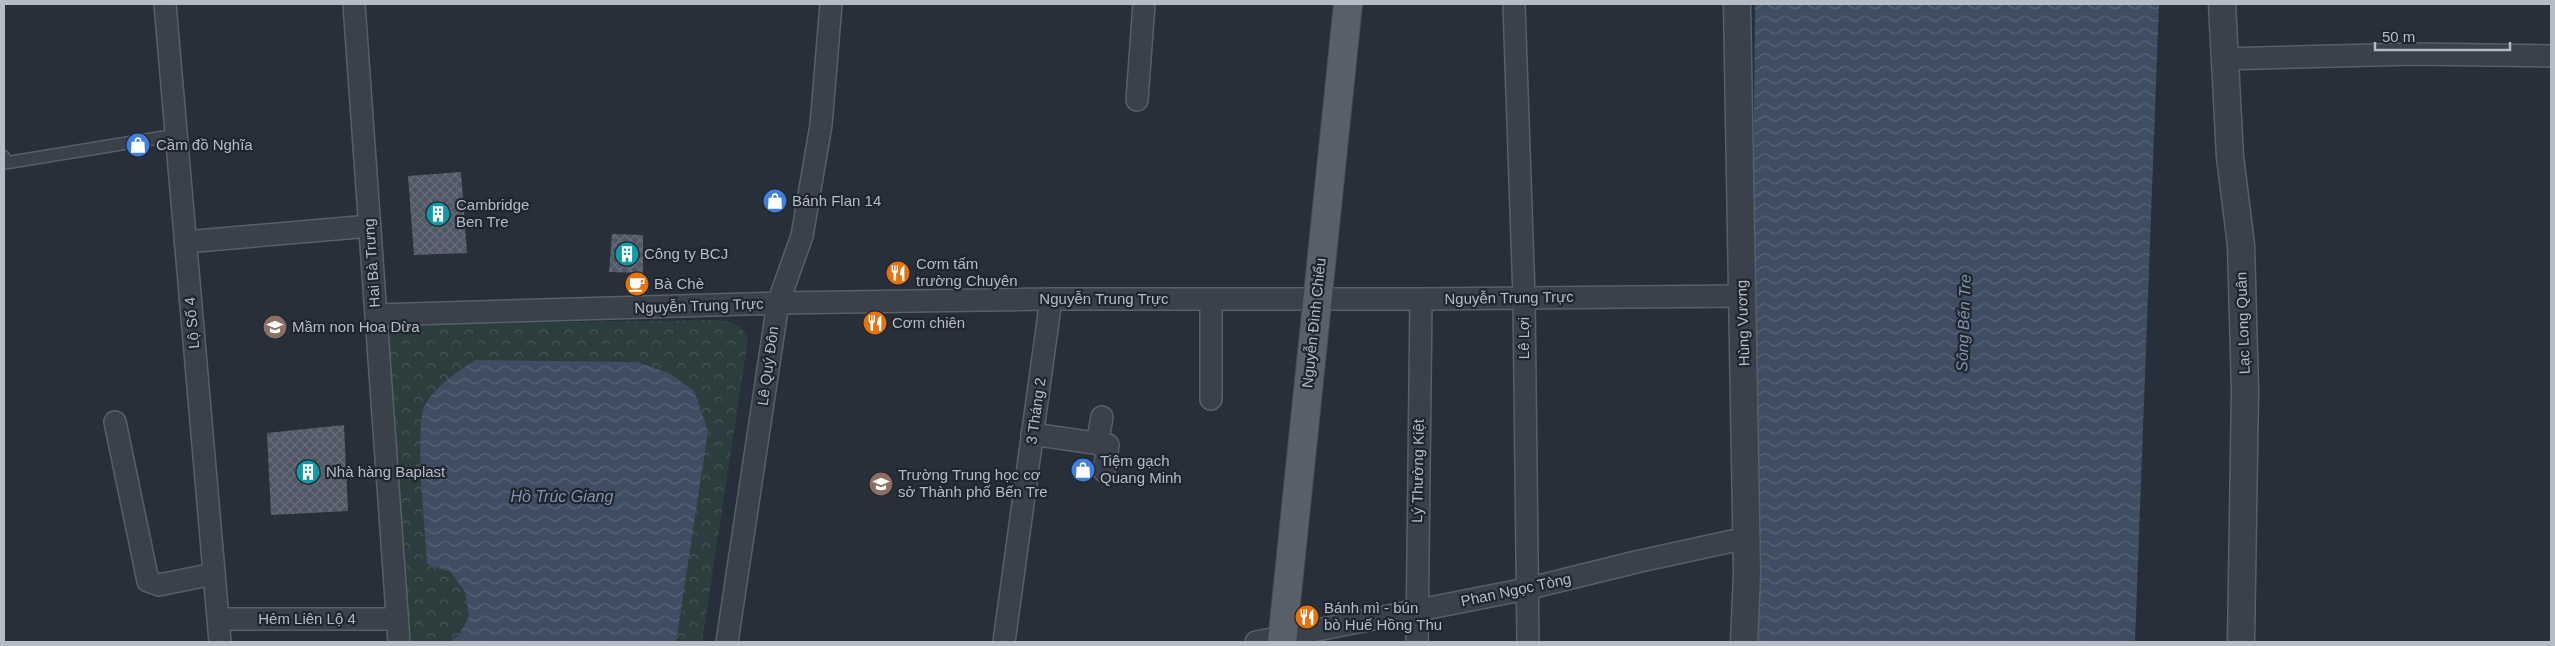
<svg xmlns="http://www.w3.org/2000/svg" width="2555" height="646" font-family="Helvetica,sans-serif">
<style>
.forest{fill:url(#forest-crowns)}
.water{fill:url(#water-waves)}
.building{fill:url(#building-cross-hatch)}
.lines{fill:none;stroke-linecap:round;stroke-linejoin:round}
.service-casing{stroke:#585f69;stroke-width:14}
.minor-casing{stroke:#585f69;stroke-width:24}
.tertiary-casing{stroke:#585f69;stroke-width:29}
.primary-casing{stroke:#434a54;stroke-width:30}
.service{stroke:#3a414b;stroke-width:11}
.minor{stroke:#3a414b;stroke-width:21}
.tertiary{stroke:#3a414b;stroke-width:26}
.primary{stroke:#58606a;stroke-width:28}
.labels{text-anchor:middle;stroke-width:4.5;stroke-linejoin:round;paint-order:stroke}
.poi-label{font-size:15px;fill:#b6bcc6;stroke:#1f2630;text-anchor:start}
.street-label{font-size:15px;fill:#b6bcc6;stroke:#1f2630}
.water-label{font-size:16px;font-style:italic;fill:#8193aa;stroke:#1f2630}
</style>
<defs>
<pattern id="forest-crowns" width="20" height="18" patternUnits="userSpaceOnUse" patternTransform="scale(1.25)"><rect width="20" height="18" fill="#2c3d3d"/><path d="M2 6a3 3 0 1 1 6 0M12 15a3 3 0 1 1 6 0" fill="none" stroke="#485758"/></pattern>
<pattern id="water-waves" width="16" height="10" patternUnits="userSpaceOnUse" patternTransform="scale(1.25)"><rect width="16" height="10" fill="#3e4d61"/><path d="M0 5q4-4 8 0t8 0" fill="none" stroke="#586576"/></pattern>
<pattern id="building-cross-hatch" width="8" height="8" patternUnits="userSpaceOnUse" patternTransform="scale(1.25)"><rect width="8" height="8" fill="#505865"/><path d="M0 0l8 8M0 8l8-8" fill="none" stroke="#676e7a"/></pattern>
</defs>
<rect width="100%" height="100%" fill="#272f3a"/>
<path class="forest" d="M719 320C732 321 743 326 748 339L702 642H408L386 339 396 330 423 324Z"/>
<path class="water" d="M1755 4H2159L2135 642H1749Z
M475 360 637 362 669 373 694 391 708 431 676 642H449L459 635 469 617 465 592 451 572 427 564C426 536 413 422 426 403 437 384 458 372 475 360Z"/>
<path class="building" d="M461 172 467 253 414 255 408 176Z
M612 234 643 235V273L609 272Z
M344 425 348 511 271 515 267 433Z"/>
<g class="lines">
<defs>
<path id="service" d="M4 157 5 163 176 135"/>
<path id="minor" d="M165 4 220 642
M354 4 399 642
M1514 4 1524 297 1528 642
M2224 59 2414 54 2551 56
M1137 100 1144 4
M185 242 370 226
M376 315 778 303 1051 299H1421L1742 296
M1211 399V299
M115 422 148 581 159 585 213 574
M1032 434 1108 445 1104 471
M1097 444 1102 417
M218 619H397
M727 642 778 303 802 236 821 125 831 4
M1004 642 1051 299
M1256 642 1526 589 1636 562 1746 538
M1417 642 1421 299"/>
<path id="tertiary" d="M1737 4 1747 574 1744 642
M2222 4 2230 157 2241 245 2245 390 2241 642"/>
<path id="primary" d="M1282 642 1348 4"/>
</defs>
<use href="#service" class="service-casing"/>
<use href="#minor" class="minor-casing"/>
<use href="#tertiary" class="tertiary-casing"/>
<use href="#primary" class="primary-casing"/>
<use href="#service" class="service"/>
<use href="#minor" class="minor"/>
<use href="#tertiary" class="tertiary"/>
<use href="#primary" class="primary"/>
</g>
<defs>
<symbol id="shop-disc" viewBox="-11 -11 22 22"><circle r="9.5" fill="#3f7fe0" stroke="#1f2630"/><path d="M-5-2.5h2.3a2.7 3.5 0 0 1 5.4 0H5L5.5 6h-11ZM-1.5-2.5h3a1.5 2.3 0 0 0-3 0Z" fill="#fff"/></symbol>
<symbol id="building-disc" viewBox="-11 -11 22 22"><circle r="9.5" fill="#0f9aa8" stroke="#1f2630"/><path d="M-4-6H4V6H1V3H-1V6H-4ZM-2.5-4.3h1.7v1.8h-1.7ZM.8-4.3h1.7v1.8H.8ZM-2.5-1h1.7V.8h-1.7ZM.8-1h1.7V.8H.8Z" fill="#fff"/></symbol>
<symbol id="restaurant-disc" viewBox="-11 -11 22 22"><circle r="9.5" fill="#e8710a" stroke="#1f2630"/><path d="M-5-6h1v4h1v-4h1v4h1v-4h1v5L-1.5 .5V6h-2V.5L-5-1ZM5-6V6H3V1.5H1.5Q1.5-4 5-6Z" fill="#fff"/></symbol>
<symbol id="cafe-disc" viewBox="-11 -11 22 22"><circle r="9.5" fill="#e8710a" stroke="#1f2630"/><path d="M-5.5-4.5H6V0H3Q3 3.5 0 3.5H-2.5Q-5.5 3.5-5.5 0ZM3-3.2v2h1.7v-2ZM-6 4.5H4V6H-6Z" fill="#fff"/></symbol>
<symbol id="school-disc" viewBox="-11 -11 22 22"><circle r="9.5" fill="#8d6e63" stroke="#1f2630"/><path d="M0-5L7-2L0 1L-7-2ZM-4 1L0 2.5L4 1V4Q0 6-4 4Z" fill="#fff"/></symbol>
</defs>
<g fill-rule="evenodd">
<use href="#shop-disc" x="124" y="131" width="28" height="28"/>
<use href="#shop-disc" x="761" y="187" width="28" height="28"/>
<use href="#building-disc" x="424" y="200" width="28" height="28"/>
<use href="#building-disc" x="613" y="240" width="28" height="28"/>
<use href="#restaurant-disc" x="884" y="259" width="28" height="28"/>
<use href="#cafe-disc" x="623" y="270" width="28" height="28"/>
<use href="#restaurant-disc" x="861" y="309" width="28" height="28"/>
<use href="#school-disc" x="261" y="313" width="28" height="28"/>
<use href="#shop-disc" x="1069" y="456" width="28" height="28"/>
<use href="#building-disc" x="294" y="458" width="28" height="28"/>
<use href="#school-disc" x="867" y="470" width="28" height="28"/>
<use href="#restaurant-disc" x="1293" y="603" width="28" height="28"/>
</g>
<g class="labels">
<g class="poi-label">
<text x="156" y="150">Cầm đồ Nghĩa</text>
<text x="792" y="206">Bánh Flan 14</text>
<text x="456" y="210">Cambridge<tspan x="456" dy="17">Ben Tre</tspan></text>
<text x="644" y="259">Công ty BCJ</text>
<text x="916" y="269">Cơm tấm<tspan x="916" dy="17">trường Chuyên</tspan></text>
<text x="654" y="289">Bà Chè</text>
<text x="892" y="328">Cơm chiên</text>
<text x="292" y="332">Mầm non Hoa Dừa</text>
<text x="1100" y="466">Tiệm gạch<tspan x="1100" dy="17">Quang Minh</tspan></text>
<text x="326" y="477">Nhà hàng Baplast</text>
<text x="898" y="480">Trường Trung học cơ<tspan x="898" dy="17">sở Thành phố Bến Tre</tspan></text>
<text x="1324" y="613">Bánh mì - bún<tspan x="1324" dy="17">bò Huế Hồng Thu</tspan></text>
</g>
<g class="street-label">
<text transform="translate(372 263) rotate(-94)" y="5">Hai Bà Trưng</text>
<text transform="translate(1509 298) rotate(-1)" y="5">Nguyễn Trung Trực</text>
<text x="1104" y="304">Nguyễn Trung Trực</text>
<text transform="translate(699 306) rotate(-2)" y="5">Nguyễn Trung Trực</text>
<text transform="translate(192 323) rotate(-95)" y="5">Lộ Số 4</text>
<text transform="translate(1314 323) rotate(-84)" y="5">Nguyễn Đình Chiểu</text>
<text transform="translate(1743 323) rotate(-92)" y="5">Hùng Vương</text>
<text transform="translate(2243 323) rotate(-92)" y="5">Lạc Long Quân</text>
<text transform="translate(1524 338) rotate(-90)" y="5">Lê Lợi</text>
<text transform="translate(768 366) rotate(-82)" y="5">Lê Quý Đôn</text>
<text transform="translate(1036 411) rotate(-82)" y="5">3 Tháng 2</text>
<text transform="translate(1418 471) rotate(-89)" y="5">Lý Thường Kiệt</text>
<text transform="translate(1516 590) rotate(-12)" y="5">Phan Ngọc Tòng</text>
<text x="307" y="624">Hẻm Liên Lộ 4</text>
</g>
<g class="water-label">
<text transform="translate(1963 323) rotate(-88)" y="6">Sông Bến Tre</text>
<text x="562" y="502">Hồ Trúc Giang</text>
</g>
</g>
<rect width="2555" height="646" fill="none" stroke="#b6bcc6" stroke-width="10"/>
<path d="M2375 42v8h135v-8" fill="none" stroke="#b6bcc6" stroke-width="2.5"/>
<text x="2382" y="42" font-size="15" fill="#b6bcc6" stroke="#1f2630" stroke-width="4" paint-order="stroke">50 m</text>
</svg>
